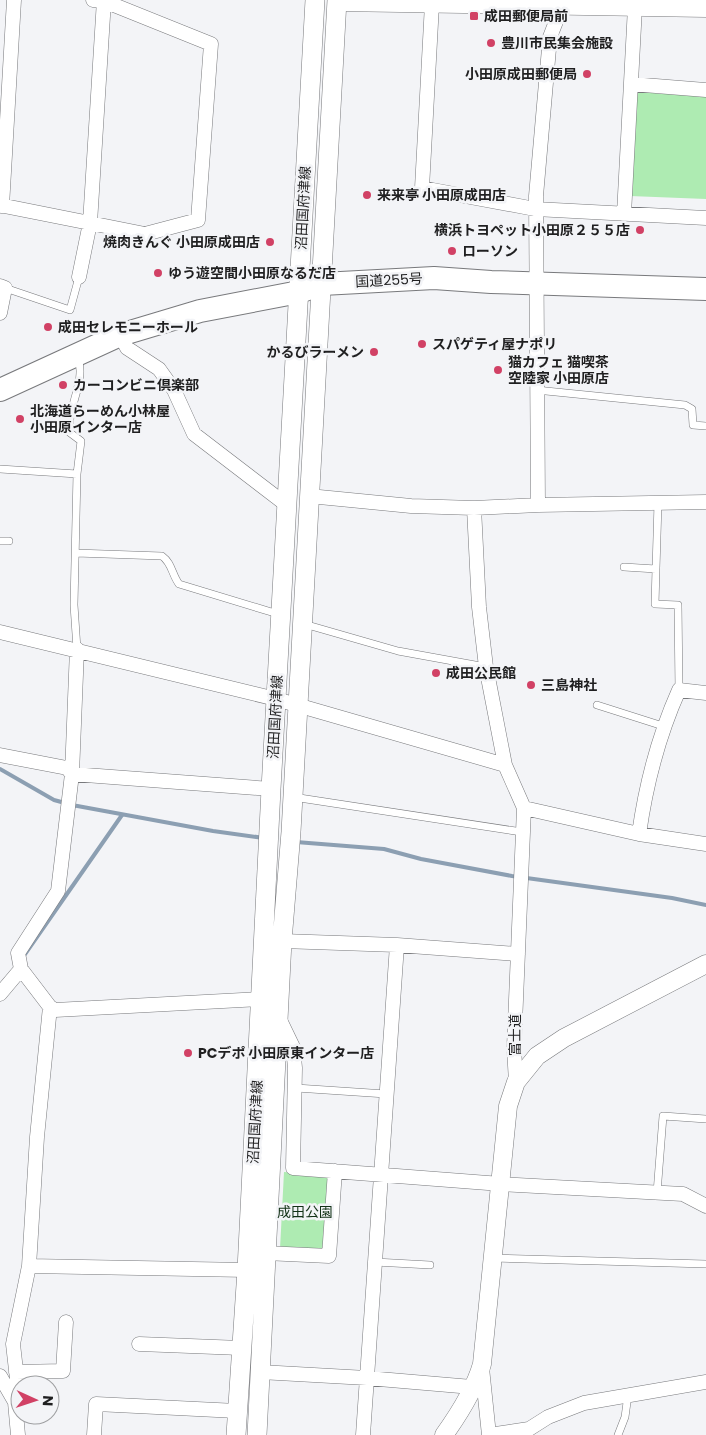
<svg xmlns="http://www.w3.org/2000/svg" width="706" height="1435" font-family="Poppins,'Noto Sans JP',sans-serif">
<style>
.green{fill:#aeebb2}
.lines{fill:none;stroke-linecap:round;stroke-linejoin:round}
.stream{stroke:#8c9fb2;stroke-width:4}
.service-casing{stroke:#78797c;stroke-width:8}
.minor-casing{stroke:#78797c;stroke-width:15}
.tertiary-casing{stroke:#78797c;stroke-width:19}
.secondary-casing{stroke:#78797c;stroke-width:20}
.trunk-casing{stroke:#78797c;stroke-width:24}
.service{stroke:#fff;stroke-width:7}
.minor{stroke:#fff;stroke-width:14}
.tertiary{stroke:#fff;stroke-width:18}
.secondary{stroke:#fff;stroke-width:19}
.trunk{stroke:#fff;stroke-width:22}
.poi-dot{fill:#d14165;stroke:#f3f4f7;stroke-width:2}
.labels{text-anchor:middle;stroke-width:5;stroke-linejoin:round;paint-order:stroke}
.poi-label{font-size:14px;font-weight:bold;fill:#1f1f20;stroke:#f3f4f7;text-anchor:start}
.street-label{font-size:14px;fill:#1f1f20;stroke:#f3f4f7}
.park-label{font-size:14px;fill:#123116;stroke:#f3f4f7}
</style>
<rect width="100%" height="100%" fill="#f3f4f7"/>
<path class="green" d="M633 92 706 96V199L630 196Z
M284 1172 330 1175 326 1251 280 1249Z"/>
<g class="lines">
<path class="stream" d="M0 769 54 800 65 803
M72 805 213 831 264 838
M296 842 384 849 421 859 512 876 672 898 706 905
M23 957 122 815"/>
<defs>
<path id="service" d="M5 288 70 310 79 277
M536 390 685 405 692 409 693 425 706 426
M0 469 77 474
M0 541H9
M76 553 162 556C172 563 172 575 179 584L278 614
M624 567 656 569 658 503
M656 569 655 604 678 605 679 690
M304 624 398 651 486 667
M77 649 74 605 77 474 81 441 69 432C68 404 86 383 78 357
M597 705 663 726
M293 797 522 832
M296 1088 386 1094
M657 1193 663 1116 706 1119
M494 1258 706 1264
M375 1262 430 1265
M618 1435 625 1417 628 1395"/>
<path id="minor" d="M561 0 562 6 550 37 536 196 538 505 706 502
M432 4 422 188 535 209 706 218
M631 84 706 90
M0 205 145 234 198 220 211 44 104 1 93 0
M2 206 14 0
M624 214 635 7
M79 277 90 223 104 0
M0 286 5 288 0 313
M120 335 127 348 159 369 174 390 194 434 288 506
M309 496 411 506 474 508 538 505
M474 508 479 607 486 667 505 765
M0 632 276 699 505 765 524 808
M0 755 67 768 72 774 271 789
M639 834C646 784 658 737 679 690L706 693
M282 941 397 945 518 954
M0 994 21 969
M50 1007 55 1010 262 999
M279 1018 293 1047 295 1068 293 1168 501 1184 683 1194 706 1206
M516 1082 514 1048 524 808 639 834 706 844
M265 1253 329 1256 335 1171
M29 1266 247 1270
M139 1344 241 1348
M482 1368 489 1435
M16 1372 63 1371 66 1322
M260 1372 367 1378 472 1387
M0 1376 15 1402
M18 1435 15 1402 17 1379 13 1344 29 1266 37 1137 50 1007 21 969 18 953 58 891 72 774 77 649
M94 1435 96 1404 237 1411
M363 1435 397 945
M489 1435 529 1429 548 1417 584 1403 706 1382"/>
<path id="tertiary" d="M337 2 706 8
M444 1435C459 1414 475 1389 482 1364L508 1106 516 1082 537 1056 564 1038 706 964"/>
<path id="secondary" d="M236 1435 247 1270 271 789 315 0
M257 1435 282 941 291 832 337 0"/>
<path id="trunk" d="M0 390 120 335 200 311 299 292 322 284 434 278 491 282 706 289"/>
</defs>
<use href="#service" class="service-casing"/>
<use href="#minor" class="minor-casing"/>
<use href="#tertiary" class="tertiary-casing"/>
<use href="#secondary" class="secondary-casing"/>
<use href="#trunk" class="trunk-casing"/>
<use href="#service" class="service"/>
<use href="#minor" class="minor"/>
<use href="#tertiary" class="tertiary"/>
<use href="#secondary" class="secondary"/>
<use href="#trunk" class="trunk"/>
</g>
<g class="poi-dot">
<rect x="469" y="11" width="10" height="10" rx="2.5"/>
<circle cx="491" cy="43" r="5"/>
<circle cx="587" cy="74" r="5"/>
<circle cx="367" cy="195" r="5"/>
<circle cx="640" cy="230" r="5"/>
<circle cx="270" cy="242" r="5"/>
<circle cx="452" cy="251" r="5"/>
<circle cx="158" cy="273" r="5"/>
<circle cx="48" cy="327" r="5"/>
<circle cx="422" cy="344" r="5"/>
<circle cx="374" cy="352" r="5"/>
<circle cx="498" cy="370" r="5"/>
<circle cx="63" cy="385" r="5"/>
<circle cx="20" cy="419" r="5"/>
<circle cx="436" cy="673" r="5"/>
<circle cx="531" cy="685" r="5"/>
<circle cx="188" cy="1053" r="5"/>
</g>
<g class="labels">
<g class="poi-label">
<text x="484" y="21">成田郵便局前</text>
<text x="501" y="48">豊川市民集会施設</text>
<text x="577" y="79" text-anchor="end">小田原成田郵便局</text>
<text x="377" y="200">来来亭 小田原成田店</text>
<text x="630" y="235" text-anchor="end">横浜トヨペット小田原２５５店</text>
<text x="260" y="247" text-anchor="end">焼肉きんぐ 小田原成田店</text>
<text x="462" y="256">ローソン</text>
<text x="168" y="278">ゆう遊空間小田原なるだ店</text>
<text x="58" y="332">成田セレモニーホール</text>
<text x="432" y="349">スパゲティ屋ナポリ</text>
<text x="364" y="357" text-anchor="end">かるびラーメン</text>
<text x="508" y="367">猫カフェ 猫喫茶<tspan x="508" dy="16">空陸家 小田原店</tspan></text>
<text x="73" y="390">カーコンビニ倶楽部</text>
<text x="30" y="416">北海道らーめん小林屋<tspan x="30" dy="16">小田原インター店</tspan></text>
<text x="446" y="678">成田公民館</text>
<text x="541" y="690">三島神社</text>
<text x="198" y="1058">PCデポ 小田原東インター店</text>
</g>
<g class="street-label">
<text transform="translate(303 208) rotate(-87)" y="5">沼田国府津線</text>
<text transform="translate(389 280) rotate(-3)" y="5">国道255号</text>
<text transform="translate(275 717) rotate(-87)" y="5">沼田国府津線</text>
<text transform="translate(515 1035) rotate(-90)" y="5">富士道</text>
<text transform="translate(255 1122) rotate(-87)" y="5">沼田国府津線</text>
</g>
<g class="park-label">
<text x="305" y="1217">成田公園</text>
</g>
</g>
<g transform="translate(35 1400) rotate(93)"><circle r="24" fill="#f3f4f7" stroke="#9e9fa1"/>
<path d="M0-4L9 19L0 12L-9 19Z" fill="#d14165"/>
<text y="-8" font-size="14" font-weight="bold" text-anchor="middle" fill="#1f1f20">N</text>
</g>
</svg>
